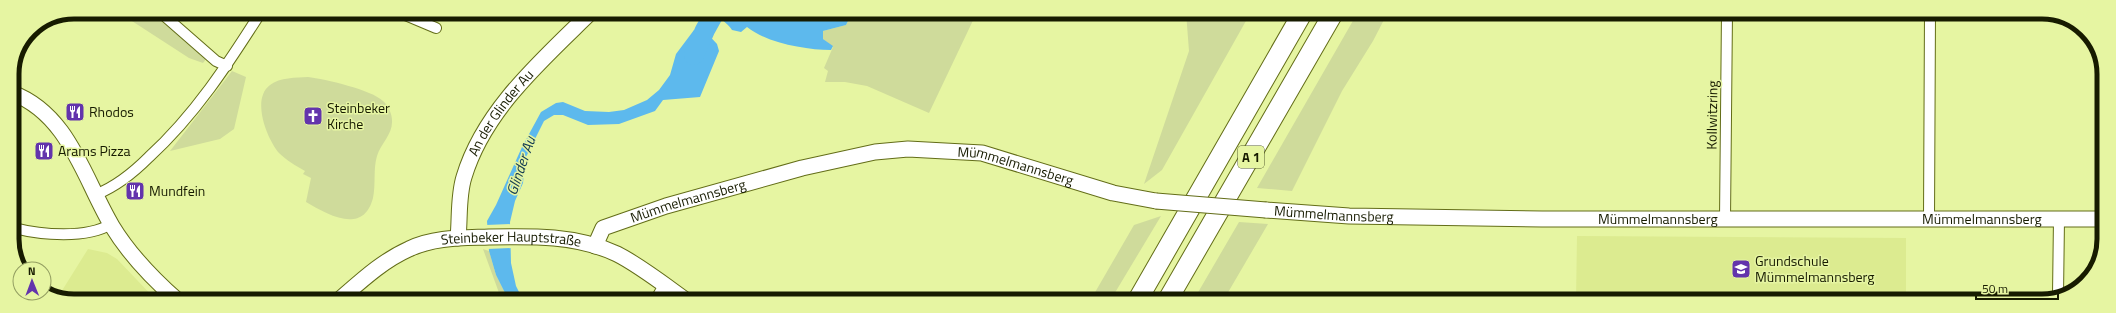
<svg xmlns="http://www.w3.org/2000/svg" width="2116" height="313" font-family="'Titillium Web',sans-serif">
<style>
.built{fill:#dceb90}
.green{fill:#cfdb9b}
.water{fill:#5db9ed}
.pier{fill:#e6f5a2}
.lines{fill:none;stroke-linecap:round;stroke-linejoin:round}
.river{stroke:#5db9ed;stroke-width:20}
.street-casing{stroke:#636d18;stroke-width:12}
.secondary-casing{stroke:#636d18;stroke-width:17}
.highway-casing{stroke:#636d18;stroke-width:21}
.street{stroke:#fff;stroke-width:10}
.secondary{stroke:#fff;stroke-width:15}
.highway{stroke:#fff;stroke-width:19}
.secondary-bridge-casing{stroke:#636d18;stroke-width:17;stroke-linecap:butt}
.secondary-bridge{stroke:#fff;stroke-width:15}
.labels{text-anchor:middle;stroke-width:3;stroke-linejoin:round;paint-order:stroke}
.shield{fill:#e6f5a2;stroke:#555c31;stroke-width:1}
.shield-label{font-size:13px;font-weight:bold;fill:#171b00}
.poi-label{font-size:14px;fill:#171b00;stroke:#e6f5a2;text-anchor:start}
.street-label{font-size:14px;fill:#171b00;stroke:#e6f5a2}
.water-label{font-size:15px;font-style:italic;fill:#153d53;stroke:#e6f5a2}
.rim{fill:none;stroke:#171b00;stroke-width:5}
</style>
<rect width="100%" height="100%" fill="#e6f5a2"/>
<path class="built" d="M1577 236 1906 238V301H1576Z
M88 249 107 253 117 259 157 301 66 300 58 297Z"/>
<path class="green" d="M118 12H150L207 58 203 63 189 58Z
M837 12H977L929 113 867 86 845 82H825L828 71 824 68 833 47 823 39V31L846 25 849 19Z
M1186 12H1251L1162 170 1144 184 1189 51Z
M1358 12H1388L1373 41 1342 91 1292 191 1257 188Z
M232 71 246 77 234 129 220 139 170 151Z
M308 77C325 79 372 90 383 101 388 105 392 114 392 120 393 134 381 143 377 156 373 169 376 184 373 198 363 236 327 214 306 202L311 178 303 174 305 171C296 166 286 160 279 153 267 139 251 99 270 85 280 77 296 78 308 77Z
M1161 216 1110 301H1090L1134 225Z
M1239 222 1268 224 1223 301H1193Z
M483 249 489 251 496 275 509 301H502Z"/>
<path class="water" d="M715 12H837L849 19 846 25 823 31V39L833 46 831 50C806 50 767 43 747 27L741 32 732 30C727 22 720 20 715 12Z
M703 29 717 44 719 51 700 97 663 100 655 111 619 124 588 125 563 115H554L544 121 525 159 523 183 515 201 510 222 511 263 516 286 520 294 517 297 519 301H509L496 275 489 251 487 221 496 205 522 147 541 112 556 103 563 102 585 111 609 112 624 110 647 100 659 90 670 75 676 54 694 30 700 31Z"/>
<path class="pier" d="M512 224 513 248 487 249 486 225Z"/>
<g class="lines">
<path class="river" d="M694 55 705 30 715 12"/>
<defs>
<path id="street" d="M160 12 216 61 227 66
M398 12 436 28
M97 194C117 186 134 172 149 157 195 115 228 64 261 12
M1929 218 1930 12
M1725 219 1727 12
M14 228C41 235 87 239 111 224
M2058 295 2059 219
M655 301 664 285"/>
<g id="secondary">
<path d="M12 93C69 114 84 179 112 226 129 254 153 279 178 301"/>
<path id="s1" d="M1266 210 1349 216 1542 219H2103"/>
<path id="s2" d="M458 238C460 218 458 196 464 177 484 110 542 60 591 12"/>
<path id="s3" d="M595 246 603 228 666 206 802 168 875 152 908 149 982 153 1113 193 1156 201"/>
<path id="s4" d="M338 301C360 282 382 261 409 249 434 237 462 238 489 237 532 236 577 235 617 254 639 265 666 286 687 301"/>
</g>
<path id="highway" d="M1137 301 1303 12
M1167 301 1334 12"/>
</defs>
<use href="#street" class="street-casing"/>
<use href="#secondary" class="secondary-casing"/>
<use href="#highway" class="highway-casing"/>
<use href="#street" class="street"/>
<use href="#secondary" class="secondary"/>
<use href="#highway" class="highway"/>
<defs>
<path id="secondary-bridge" d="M1156 201 1266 210"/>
</defs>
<use href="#secondary-bridge" class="secondary-bridge-casing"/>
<use href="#secondary-bridge" class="secondary-bridge"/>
</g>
<defs>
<symbol id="restaurant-square" viewBox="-11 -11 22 22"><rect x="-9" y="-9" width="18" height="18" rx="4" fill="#6334ac" stroke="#e6f5a2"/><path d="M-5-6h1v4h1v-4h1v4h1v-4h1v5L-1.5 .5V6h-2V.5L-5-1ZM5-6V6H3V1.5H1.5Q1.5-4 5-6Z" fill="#fff"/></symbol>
<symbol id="church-square" viewBox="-11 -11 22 22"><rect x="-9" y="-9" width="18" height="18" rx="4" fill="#6334ac" stroke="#e6f5a2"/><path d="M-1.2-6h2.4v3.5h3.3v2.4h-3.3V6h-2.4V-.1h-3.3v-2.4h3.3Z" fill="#fff"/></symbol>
<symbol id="school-square" viewBox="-11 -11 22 22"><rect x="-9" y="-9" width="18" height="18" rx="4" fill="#6334ac" stroke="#e6f5a2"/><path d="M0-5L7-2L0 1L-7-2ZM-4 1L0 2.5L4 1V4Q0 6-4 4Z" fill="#fff"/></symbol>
</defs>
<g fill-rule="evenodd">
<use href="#restaurant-square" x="64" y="101" width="22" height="22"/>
<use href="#church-square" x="302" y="105" width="22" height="22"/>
<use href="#restaurant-square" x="33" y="140" width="22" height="22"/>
<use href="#restaurant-square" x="124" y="180" width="22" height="22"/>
<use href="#school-square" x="1730" y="258" width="22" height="22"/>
</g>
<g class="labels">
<rect class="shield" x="1238" y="146" width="26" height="22" rx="3"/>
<g class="shield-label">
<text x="1251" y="162">A 1</text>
</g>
<g class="poi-label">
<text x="327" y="113">Steinbeker<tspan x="327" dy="16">Kirche</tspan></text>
<text x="89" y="117">Rhodos</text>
<text x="58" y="156">Arams Pizza</text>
<text x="149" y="196">Mundfein</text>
<text x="1755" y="266">Grundschule<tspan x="1755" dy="16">Mümmelmannsberg</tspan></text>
</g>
<g class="street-label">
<text dy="5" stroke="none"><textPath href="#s2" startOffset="136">An der Glinder Au</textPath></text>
<text transform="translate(1712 115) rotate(-89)" y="5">Kollwitzring</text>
<text dy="5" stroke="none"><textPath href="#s3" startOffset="445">Mümmelmannsberg</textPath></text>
<text dy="5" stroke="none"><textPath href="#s3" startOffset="109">Mümmelmannsberg</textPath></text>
<text dy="5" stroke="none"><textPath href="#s1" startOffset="68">Mümmelmannsberg</textPath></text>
<text dy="5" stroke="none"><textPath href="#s1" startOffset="392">Mümmelmannsberg</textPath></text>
<text dy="5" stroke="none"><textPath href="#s1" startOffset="716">Mümmelmannsberg</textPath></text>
<text dy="5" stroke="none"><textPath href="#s4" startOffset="192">Steinbeker Hauptstraße</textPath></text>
</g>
<g class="water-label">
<text transform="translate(521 166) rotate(-71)" y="5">Glinder Au</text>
</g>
</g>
<path d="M0 0H2116V313H0ZM74 19H2042A55 55 0 0 1 2097 74V239A55 55 0 0 1 2042 294H74A55 55 0 0 1 19 239V74A55 55 0 0 1 74 19Z" fill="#e6f5a2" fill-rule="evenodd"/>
<path class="rim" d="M74 19H2042A55 55 0 0 1 2097 74V239A55 55 0 0 1 2042 294H74A55 55 0 0 1 19 239V74A55 55 0 0 1 74 19Z"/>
<g transform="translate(32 281) rotate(359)"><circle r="19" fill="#e6f5a2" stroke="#939e61"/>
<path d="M0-3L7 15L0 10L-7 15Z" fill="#6334ac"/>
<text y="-6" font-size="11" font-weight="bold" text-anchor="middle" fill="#171b00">N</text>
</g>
<path d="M1976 293v6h82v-6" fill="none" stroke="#171b00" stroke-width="2"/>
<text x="1982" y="293" font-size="12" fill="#171b00" stroke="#e6f5a2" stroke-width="3" paint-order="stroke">50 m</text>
</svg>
